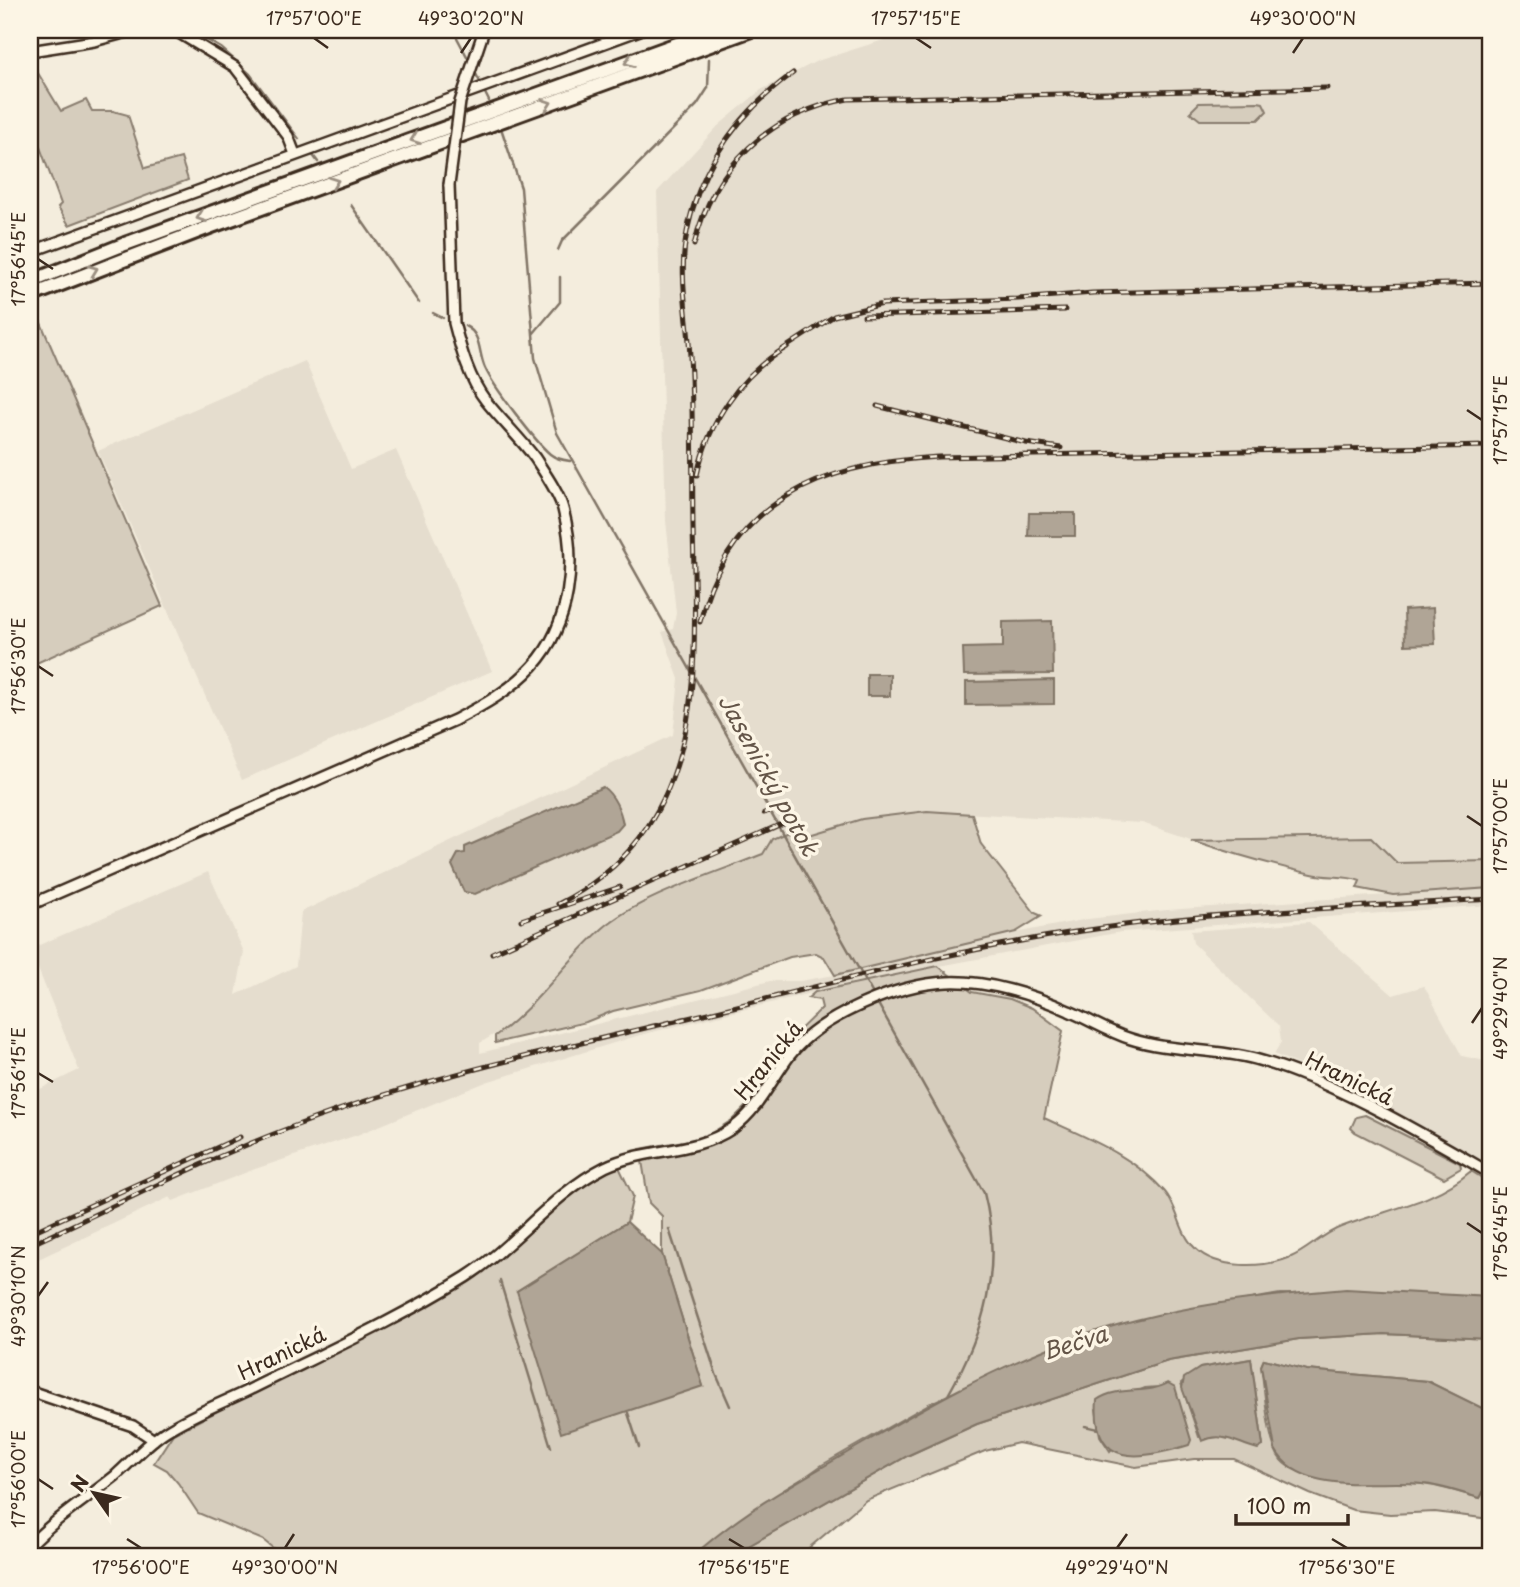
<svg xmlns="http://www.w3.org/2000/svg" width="1520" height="1587" font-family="'Playpen Sans',sans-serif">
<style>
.built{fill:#e5ddce}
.green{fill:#d6cdbd;stroke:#887c6e;stroke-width:2;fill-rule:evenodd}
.water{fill:#b0a596;stroke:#817466;stroke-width:2}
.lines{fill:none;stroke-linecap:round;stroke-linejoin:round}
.stream{stroke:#817466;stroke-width:2.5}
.secondary-casing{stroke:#3b2a1e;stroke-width:14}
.highway-casing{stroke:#3b2a1e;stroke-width:18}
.secondary{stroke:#fcf5e5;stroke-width:9}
.highway{stroke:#fcf5e5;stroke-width:12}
.rail-casing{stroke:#3b2a1e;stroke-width:5}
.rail{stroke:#fcf5e5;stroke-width:2.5;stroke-dasharray:8;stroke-linecap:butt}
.secondary-bridge-casing{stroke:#3b2a1e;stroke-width:14;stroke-linecap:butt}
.secondary-bridge{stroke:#fcf5e5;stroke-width:9}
.oneway{stroke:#9c9082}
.ticks{fill:none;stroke:#3b2a1e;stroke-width:2.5}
.labels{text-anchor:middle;stroke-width:7;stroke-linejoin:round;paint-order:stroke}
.street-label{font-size:21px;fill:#3b2a1e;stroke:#fcf5e5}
.water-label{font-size:23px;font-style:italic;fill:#645548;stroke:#fcf5e5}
.neatline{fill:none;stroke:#3b2a1e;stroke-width:2.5}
.ticks-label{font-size:18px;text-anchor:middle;fill:#3b2a1e}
</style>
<rect width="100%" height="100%" fill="#f4eddd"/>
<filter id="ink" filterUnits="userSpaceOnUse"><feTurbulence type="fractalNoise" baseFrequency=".0143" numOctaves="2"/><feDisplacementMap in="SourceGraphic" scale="14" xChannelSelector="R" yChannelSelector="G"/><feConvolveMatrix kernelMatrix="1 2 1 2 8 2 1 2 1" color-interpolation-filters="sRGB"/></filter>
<g filter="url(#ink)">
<path class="built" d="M915 30H1490V861L1397 863 1371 837 1194 840 1142 823 927 811 862 819 798 838 794 829 772 839 763 854 647 902 604 927 516 1021 480 1043V1053L770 981H800L835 975 968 942 1088 919 1167 910 1490 888V905L1121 932 855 982 640 1035 486 1082 357 1135 255 1169 173 1201 170 1197 30 1263V1094L79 1070 30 949 208 872 244 952 236 995 296 966 301 912 673 735 679 679 662 632 673 629 676 613 666 521 657 192 718 126 761 90 817 61Z
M305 361 351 469 396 450 492 671 242 780 98 451Z
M1309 922 1393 995 1424 986 1462 1056 1490 1062V1165L1330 1079 1274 1054 1281 1042 1279 1026 1193 943 1191 931Z"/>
<path class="green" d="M30 60 61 111 86 100 92 111H113L128 115 145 168 181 158 188 180 69 225 58 207 61 204 30 120Z
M1258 102 1263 103 1267 111 1258 120H1200L1190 112 1199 103Z
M38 316 162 606 30 666V320Z
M927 811 972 814 981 844 1035 913 1042 916 1016 932 835 975 824 957 816 953 790 957 701 990 613 1011 586 1022 495 1043V1036C536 1007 564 963 602 929 638 897 716 873 763 854L772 839 795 829 799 838 862 819Z
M1371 837 1397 863 1490 861V888L1393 895 1357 888 1360 881C1346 875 1327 878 1312 874 1271 865 1231 853 1191 840Z
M938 966 972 992 1010 999 1032 1008 1063 1031 1044 1118C1087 1138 1133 1155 1165 1192 1178 1207 1179 1233 1195 1248 1217 1270 1264 1268 1291 1257 1308 1250 1322 1234 1341 1227 1386 1209 1433 1204 1471 1171L1490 1183V1297L1280 1294 1165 1314 1051 1347 929 1404 822 1465 692 1557H284L263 1540 198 1513 178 1483 167 1470 154 1463 173 1434 456 1288 500 1257 577 1189 605 1171 619 1167 633 1196 627 1222 517 1291 703 1386 662 1254V1216L649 1203 640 1149 705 1137 732 1120 756 1096 785 1044 822 1008 820 1000 808 998 815 992Z
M1365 1115 1460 1163 1461 1168 1444 1178 1355 1132 1351 1128 1356 1117Z
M1384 1334 1490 1339V1417L1484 1409 1427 1381 1307 1370 1264 1359 1261 1366C1265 1390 1267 1443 1281 1460 1304 1487 1389 1480 1422 1484 1441 1486 1461 1493 1480 1498L1485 1490 1490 1463V1519L1435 1512 1390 1514 1353 1510 1310 1494 1234 1459H1194L1136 1467 1018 1443 985 1451 866 1500 798 1557H735L745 1548 909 1455 977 1424 1168 1361 1299 1339ZM1251 1359 1263 1446C1250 1447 1246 1442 1235 1439 1223 1435 1211 1436 1199 1437L1181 1383 1200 1368ZM1168 1383 1110 1451 1100 1436 1096 1409 1145 1388 1158 1387Z"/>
<path class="water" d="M1029 513H1075V536H1028Z
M1433 608 1435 644 1405 645 1404 610Z
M1052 621 1053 674 964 675 963 648 1003 647V622Z
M867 674H890V696H867Z
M1054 680V704L966 705V682Z
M603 787C614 795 621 811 623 824L617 831 475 894 464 892 452 865 458 854 465 853V847Z
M627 1222 662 1254 703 1386 561 1433 517 1291Z
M1346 1289 1490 1297V1339L1384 1334 1299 1339 1168 1361 977 1424 909 1455 745 1548 735 1557H692C744 1509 809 1475 869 1440 928 1405 986 1373 1049 1348 1143 1310 1246 1297 1346 1289Z
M1251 1359 1263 1446 1258 1449C1237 1444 1224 1431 1202 1441L1182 1388 1184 1378 1200 1368Z
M1264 1359 1307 1370 1427 1381 1484 1409C1497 1426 1491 1480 1480 1498 1461 1493 1441 1485 1422 1484 1377 1479 1301 1497 1275 1449L1261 1366Z
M1168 1383 1175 1387 1191 1440 1189 1445C1141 1460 1091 1469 1097 1400 1118 1385 1148 1395 1168 1383Z"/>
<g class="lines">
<path class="stream" d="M190 30 221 48 250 74 299 139
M453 30 471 64
M474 70 479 80
M484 91 489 101
M502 131 521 188 535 358 557 433 874 996
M312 154 318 162
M351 205 419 303
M558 250 562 241 697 105 708 88 709 59
M433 313 443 318
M465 326C482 334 478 353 485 368 493 386 535 441 550 454 556 459 563 460 570 461
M533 334 560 302V277
M877 1002 984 1193C1003 1267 985 1330 948 1395
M669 1229 716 1374 730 1406
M500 1281 551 1447
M628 1413 639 1447
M1085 1426 1098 1429"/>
<defs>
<path id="secondary" d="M174 30 235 67 288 136 295 154
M30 51 94 41 135 30
M30 252 640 30
M30 905 455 720C484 705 511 690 533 666 571 624 577 562 563 509 559 493 544 472 535 458 520 438 502 421 486 401 469 379 461 350 454 323L449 185
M30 1391 133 1426 154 1440
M30 1545C56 1518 86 1499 115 1476 132 1461 147 1443 166 1431 191 1415 222 1403 249 1390 321 1354 397 1320 466 1277 516 1245 552 1194 605 1167 647 1147 693 1155 733 1128 759 1109 771 1080 790 1055 820 1016 898 984 947 982 986 980 1034 995 1069 1011 1090 1020 1109 1032 1131 1039 1171 1052 1214 1048 1255 1059 1330 1079 1423 1134 1490 1173"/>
<path id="highway" d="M30 282 125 244 716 30
M30 296 212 226 751 30"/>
</defs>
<use href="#secondary" class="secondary-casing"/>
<use href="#highway" class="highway-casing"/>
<use href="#secondary" class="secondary"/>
<use href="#highway" class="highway"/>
<defs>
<path id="rail" d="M694 245C713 166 770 113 848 99L1327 88
M864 316 1065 310
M780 351 834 316 883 304 1018 299 1093 293 1490 283
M877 406 1026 443 1061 448
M697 475C708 423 740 374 787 347
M700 622C729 500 824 463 938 457L1490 446
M764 813 777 808
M558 904C709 827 696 672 693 527 692 466 694 403 689 342 686 304 679 270 687 232 700 165 739 113 793 73
M521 920 620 887
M492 953 788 821
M30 1233 240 1137
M30 1245C119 1204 207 1158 300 1124 426 1076 558 1049 688 1018 821 986 954 949 1089 930 1221 910 1357 908 1490 899"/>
</defs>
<use href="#rail" class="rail-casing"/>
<use href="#rail" class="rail"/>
<defs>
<path id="secondary-bridge" d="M449 185 460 102 484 30"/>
</defs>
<use href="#secondary-bridge" class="secondary-bridge-casing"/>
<use href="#secondary-bridge" class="secondary-bridge"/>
</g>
<defs><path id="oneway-chevron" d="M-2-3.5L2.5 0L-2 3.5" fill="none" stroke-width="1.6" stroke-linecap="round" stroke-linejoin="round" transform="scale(1.75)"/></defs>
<g class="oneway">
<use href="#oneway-chevron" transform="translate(629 62) rotate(160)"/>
<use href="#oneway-chevron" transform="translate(547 104) rotate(-20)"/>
<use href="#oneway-chevron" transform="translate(415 139) rotate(160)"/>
<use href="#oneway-chevron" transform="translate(334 182) rotate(-20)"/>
<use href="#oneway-chevron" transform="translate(201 217) rotate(160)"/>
<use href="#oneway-chevron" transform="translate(93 270) rotate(-21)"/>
</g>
</g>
<path class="ticks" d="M314 38 328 48M916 38 931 48M461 53 471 38M1293 53 1303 38M38 259 53 269M1467 410 1482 420M38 666 53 676M1467 816 1482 826M1472 1023 1482 1008M38 1073 53 1082M1467 1223 1482 1233M38 1296 48 1282M38 1479 53 1489M127 1539 141 1548M729 1539 744 1548M1332 1539 1347 1548M285 1548 294 1534M1117 1548 1127 1534"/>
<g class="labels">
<g class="street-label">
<text transform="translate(769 1061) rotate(-51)" y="7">Hranická</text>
<text transform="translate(1349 1079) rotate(26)" y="7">Hranická</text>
<text transform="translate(282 1354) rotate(-26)" y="7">Hranická</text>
</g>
<g class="water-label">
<text transform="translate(768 775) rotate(61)" y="8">Jasenický potok</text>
<text transform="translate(1075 1343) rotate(-17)" y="8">Bečva</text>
</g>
</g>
<rect width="1520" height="1587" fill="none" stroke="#fcf5e5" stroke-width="77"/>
<g transform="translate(94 1493) rotate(304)" stroke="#fcf5e5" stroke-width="5" paint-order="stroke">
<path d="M0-5L12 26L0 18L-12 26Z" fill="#3b2a1e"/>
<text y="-10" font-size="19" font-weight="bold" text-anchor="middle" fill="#3b2a1e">N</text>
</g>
<path d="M1236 1514v10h112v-10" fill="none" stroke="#3b2a1e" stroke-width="3.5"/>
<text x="1247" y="1514" font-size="21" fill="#3b2a1e" stroke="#fcf5e5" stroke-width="5" paint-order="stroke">100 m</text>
<rect x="38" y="38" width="1444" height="1510" class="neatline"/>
<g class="ticks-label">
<text x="314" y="25">17°57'00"E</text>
<text x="471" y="25">49°30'20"N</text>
<text x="916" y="25">17°57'15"E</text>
<text x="1303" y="25">49°30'00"N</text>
<text transform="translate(19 259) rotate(-90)" y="6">17°56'45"E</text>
<text transform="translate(1501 420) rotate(-90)" y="6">17°57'15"E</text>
<text transform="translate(19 666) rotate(-90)" y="6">17°56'30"E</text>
<text transform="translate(1501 826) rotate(-90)" y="6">17°57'00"E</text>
<text transform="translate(1501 1008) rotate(-90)" y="6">49°29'40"N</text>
<text transform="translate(19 1073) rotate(-90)" y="6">17°56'15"E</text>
<text transform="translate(1501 1233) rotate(-90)" y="6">17°56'45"E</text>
<text transform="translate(19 1296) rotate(-90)" y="6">49°30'10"N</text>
<text transform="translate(19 1479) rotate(-90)" y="6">17°56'00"E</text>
<text x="141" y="1574">17°56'00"E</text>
<text x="285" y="1574">49°30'00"N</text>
<text x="744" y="1574">17°56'15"E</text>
<text x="1117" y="1574">49°29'40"N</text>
<text x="1347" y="1574">17°56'30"E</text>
</g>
</svg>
